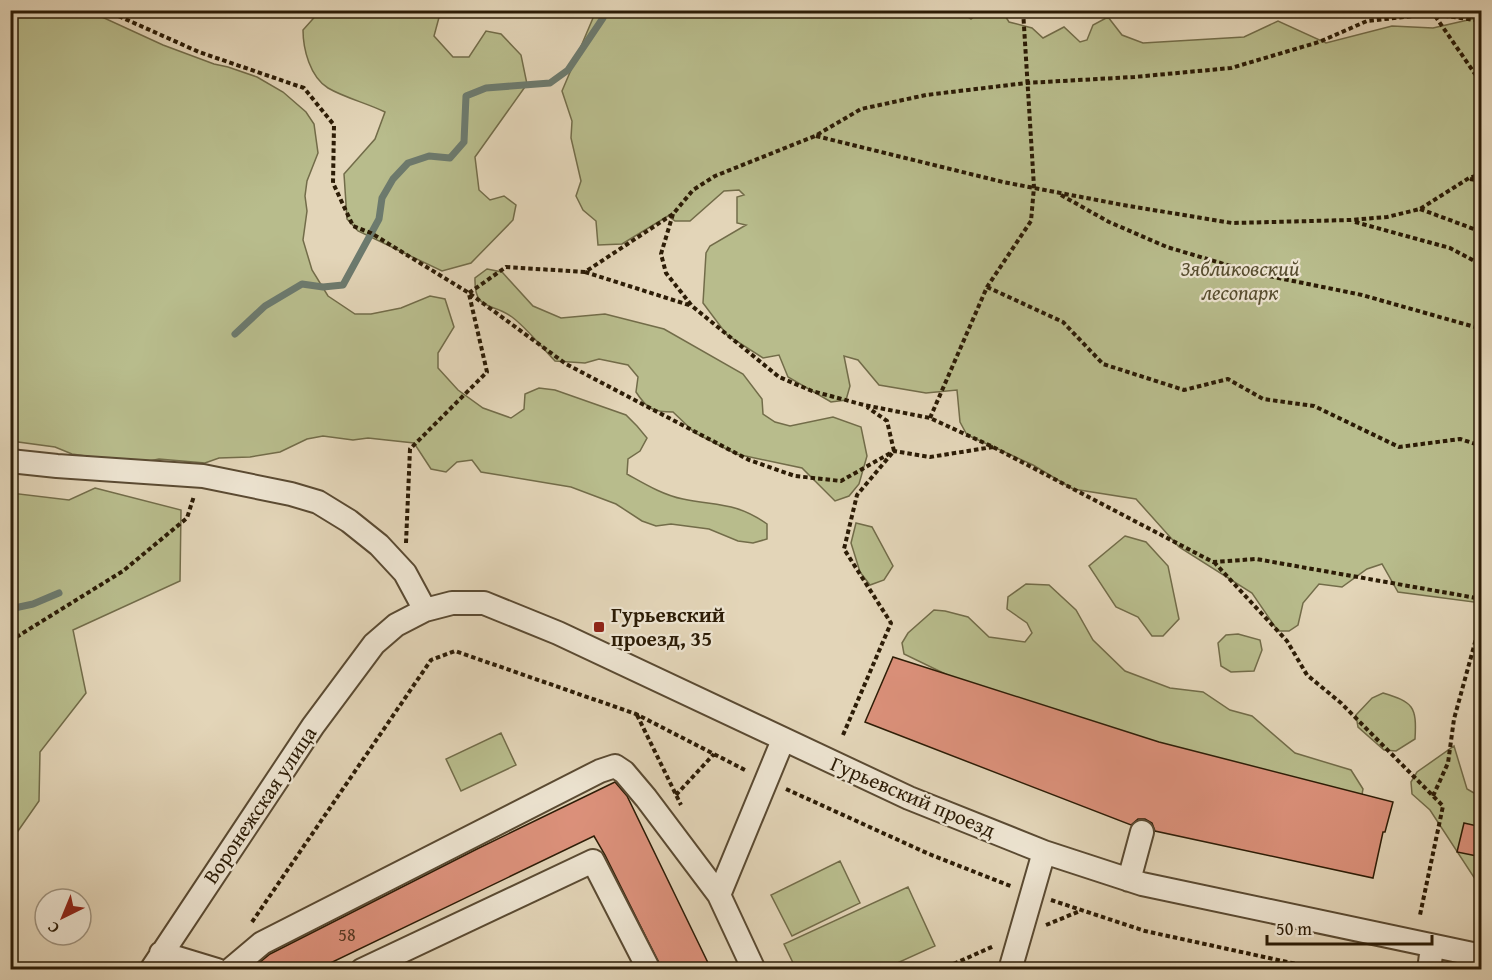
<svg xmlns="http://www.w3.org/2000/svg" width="1492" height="980" font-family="'Gentium Book Plus',serif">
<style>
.green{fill:#b8bc8c;stroke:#726c49;stroke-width:1.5}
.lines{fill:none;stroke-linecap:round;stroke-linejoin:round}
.stream{stroke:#6c7a6e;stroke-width:7}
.building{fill:#dc917b;stroke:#2c1c06;stroke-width:1.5}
.minor-casing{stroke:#5a4a32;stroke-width:26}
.path{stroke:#2c1c06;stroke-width:4;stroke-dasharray:4.5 3;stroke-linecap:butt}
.minor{stroke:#ede4d1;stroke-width:22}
.poi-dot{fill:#8f2418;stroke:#ede4d1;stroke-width:2}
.labels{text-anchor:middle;stroke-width:4.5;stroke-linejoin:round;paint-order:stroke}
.number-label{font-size:18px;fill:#583923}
.park-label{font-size:21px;font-style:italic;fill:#564c2e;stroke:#ede4d1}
.poi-label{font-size:21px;font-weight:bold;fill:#2c1c06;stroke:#ede4d1;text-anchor:start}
.street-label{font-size:21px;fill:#2c1c06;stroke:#ede4d1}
</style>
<rect width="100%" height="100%" fill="#e3d5b8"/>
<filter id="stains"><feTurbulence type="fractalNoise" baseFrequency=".00333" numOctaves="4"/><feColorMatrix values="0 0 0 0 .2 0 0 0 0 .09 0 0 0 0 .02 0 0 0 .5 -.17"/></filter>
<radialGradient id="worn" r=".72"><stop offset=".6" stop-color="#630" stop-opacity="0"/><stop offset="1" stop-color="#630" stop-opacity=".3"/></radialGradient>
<path class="green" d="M441 10 434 36 453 57H469L486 31 501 34 521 55 527 84 475 157 479 190 490 200 504 196 516 205 513 220 471 263 442 271 358 231 347 219 344 174 375 139 385 112C367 103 345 98 328 88 310 77 303 49 303 30L320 11Z
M796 10 822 12 829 10 959 11 971 19 981 11H1002L1009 22 1032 28 1043 38 1064 27 1080 42 1087 40 1093 25 1108 17 1122 35 1143 43 1244 37 1278 21 1326 43 1392 26 1433 28 1481 17V603L1398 592 1382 564 1367 569 1342 587 1319 584 1303 603 1298 625 1289 631H1278L1252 593 1179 547 1136 499 1073 489 1033 465 967 435 960 422 957 390 926 393 879 385 858 360 844 356 850 386 846 400 831 402 788 377 779 355 763 358 727 335 703 303 706 253 710 246 746 225 737 223V197L744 195 739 190 724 191 690 221H675L668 216 622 244 598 245 596 221 583 210 576 196 581 181 571 138 572 121 562 91 596 11Z
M11 11H89L163 45 214 64 228 67 257 77 283 92 306 112 314 124 318 153 307 181 305 196 307 211 303 240 312 270 328 296 355 314H371L401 308 430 296 445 299 454 327 438 353V368L458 390 483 408 511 418 524 409 525 394 539 388 555 390 626 415 637 426 647 438 640 451 628 459 627 474C645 484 663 495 683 499 717 506 736 502 767 524V539L753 543 738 541 709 529 671 524 656 526 642 521 616 504 571 487 481 472 472 460 457 462 446 472 431 469 414 443 368 438 353 440 323 436 307 439 280 452 250 457 219 458 205 463 159 459 144 462 113 460 72 454 55 447 11 441Z
M487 269 502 272 533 306 561 318 605 314 664 329 743 374 762 399 763 414 775 422 790 426 833 417 861 427 867 456 859 484 849 496 835 501 802 468 736 454 695 433 673 412C653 412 647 409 636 392L638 377 628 365 599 359 585 363 555 361C541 347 528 329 512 317 492 302 474 312 475 278Z
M95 488 181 510 180 581 73 630 86 693 40 752 39 801 11 841V493L69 500Z
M856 523 872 527 893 566 884 580 870 585 860 572 851 543Z
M1125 536 1146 542 1168 566 1179 619 1163 636H1152L1138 617 1116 607 1089 566Z
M1026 584 1049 585 1076 610 1093 640 1125 671 1170 688 1203 692 1230 710 1252 716 1295 753 1351 770 1363 789 1361 800 1333 818 966 684 904 654 902 643 908 633 934 610 945 611 968 617 989 637 1025 642 1032 633 1027 623 1007 609 1008 597Z
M1238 634 1260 640 1262 650 1254 671 1231 672 1221 666 1218 643 1226 635Z
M1383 693C1413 702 1417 706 1415 739L1396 751 1384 750 1358 727 1356 715 1372 698Z
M501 733 516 765 461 791 446 759Z
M1454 746 1467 789 1481 797V882L1475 879 1430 810 1412 794 1411 782 1417 772Z
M840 861 860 903 792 936 771 895Z
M908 887 935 946 884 969H796L784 944Z"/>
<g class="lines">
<path class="stream" d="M235 334 265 306 302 284 323 287 343 285 379 219 382 198 393 179 408 163 429 156 450 158 464 142 466 96 486 88 550 83 568 70 603 18
M10 609 33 604 59 593"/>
</g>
<path class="building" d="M893 657 1159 742 1393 802 1385 832H1383L1373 878 1155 831 1152 823 1145 819H1138L1131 825 865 722Z
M615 782 627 796 711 969H662L605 855 594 836 318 969H263L259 963 270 954 477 849Z
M1464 823 1482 827V857L1457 852Z"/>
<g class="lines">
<defs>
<path id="minor" d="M10 461 57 466 203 476 291 494 318 502 349 521 379 545 405 573 425 610
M1129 880 1142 832
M161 953 217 970
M151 970 313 726 374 644 396 625 425 610 452 603H484L558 633 909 798 1044 852 1142 884 1482 956
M230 970 262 943 600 771 615 766 624 772 646 798 719 895
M362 970 593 861 649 970
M754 970 719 895 783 740
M1010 970 1044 852
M1429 970 1432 947"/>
</defs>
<use href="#minor" class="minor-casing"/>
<path class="path" d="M105 10 199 52 304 88 334 125 333 183 353 226 371 233 469 293 566 364 749 460 795 476 841 481 894 451 930 457 993 447
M1431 10 1482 84
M816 136 1003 182 1123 205 1232 223 1351 220 1387 217 1420 209 1469 178 1482 174
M1470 179 1482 181
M1061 195 1109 222 1167 247 1254 273 1362 295 1482 329
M1420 209 1482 232
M673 214 661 254 666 273 692 306 779 377 812 391 864 405 930 418 993 447 1213 562 1256 559 1482 599
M1355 222 1450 248 1482 265
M585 272 692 306
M987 287 1063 322 1103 364 1184 390 1228 379 1263 399 1314 406 1399 447 1460 439 1482 446
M469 293 506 267 585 272 673 214 693 190 715 176 815 136 861 109 926 95 1026 83 1134 77 1231 68 1319 42 1367 21 1432 14 1482 21
M930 418 987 287 1031 221 1034 187 1023 10
M406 543 410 449 487 372 469 294
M1214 562 1287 641 1307 675 1341 703 1443 806 1420 915
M10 641 123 571 187 518 194 496
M637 715 681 805
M843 735 891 623 844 549 857 495 894 451 887 421 867 407
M786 789 929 854 1013 887
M676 795 714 754
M1433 796 1448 763 1454 719 1482 617
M1051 900 1145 931 1324 970
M252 922 431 660 455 651 636 714 747 771
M1046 925 1080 911
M940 970 994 946"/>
<use href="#minor" class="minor"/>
</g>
<rect class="poi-dot" x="593" y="621" width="12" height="12" rx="3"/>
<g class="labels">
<g class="number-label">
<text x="347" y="941">58</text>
</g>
<g class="park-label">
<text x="1240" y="276">Зябликовский<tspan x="1240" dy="24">лесопарк</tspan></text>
</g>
<g class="poi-label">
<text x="611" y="622">Гурьевский<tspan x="611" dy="24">проезд, 35</tspan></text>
</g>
<g class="street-label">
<text transform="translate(913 797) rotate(23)" y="7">Гурьевский проезд</text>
<text transform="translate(260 805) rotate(-56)" y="7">Воронежская улица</text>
</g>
</g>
<rect width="1492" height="980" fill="none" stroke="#e3d5b8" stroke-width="36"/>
<rect x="12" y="12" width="1468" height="956" fill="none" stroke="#2c1c06" stroke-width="3"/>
<rect x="18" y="18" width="1456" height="944" fill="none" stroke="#2c1c06" stroke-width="1.5"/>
<g transform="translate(63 917) rotate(223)"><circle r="28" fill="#ede4d1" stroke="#a09480" stroke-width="1.5"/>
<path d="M0-4.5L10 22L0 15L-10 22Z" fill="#8f2418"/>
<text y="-9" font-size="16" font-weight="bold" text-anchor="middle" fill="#2c1c06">С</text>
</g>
<path d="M1267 935v9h165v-9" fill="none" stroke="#2c1c06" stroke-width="3"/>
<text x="1276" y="935" font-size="18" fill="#2c1c06" stroke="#ede4d1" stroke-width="4.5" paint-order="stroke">50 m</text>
<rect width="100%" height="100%" filter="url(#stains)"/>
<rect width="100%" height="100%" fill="url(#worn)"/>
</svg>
